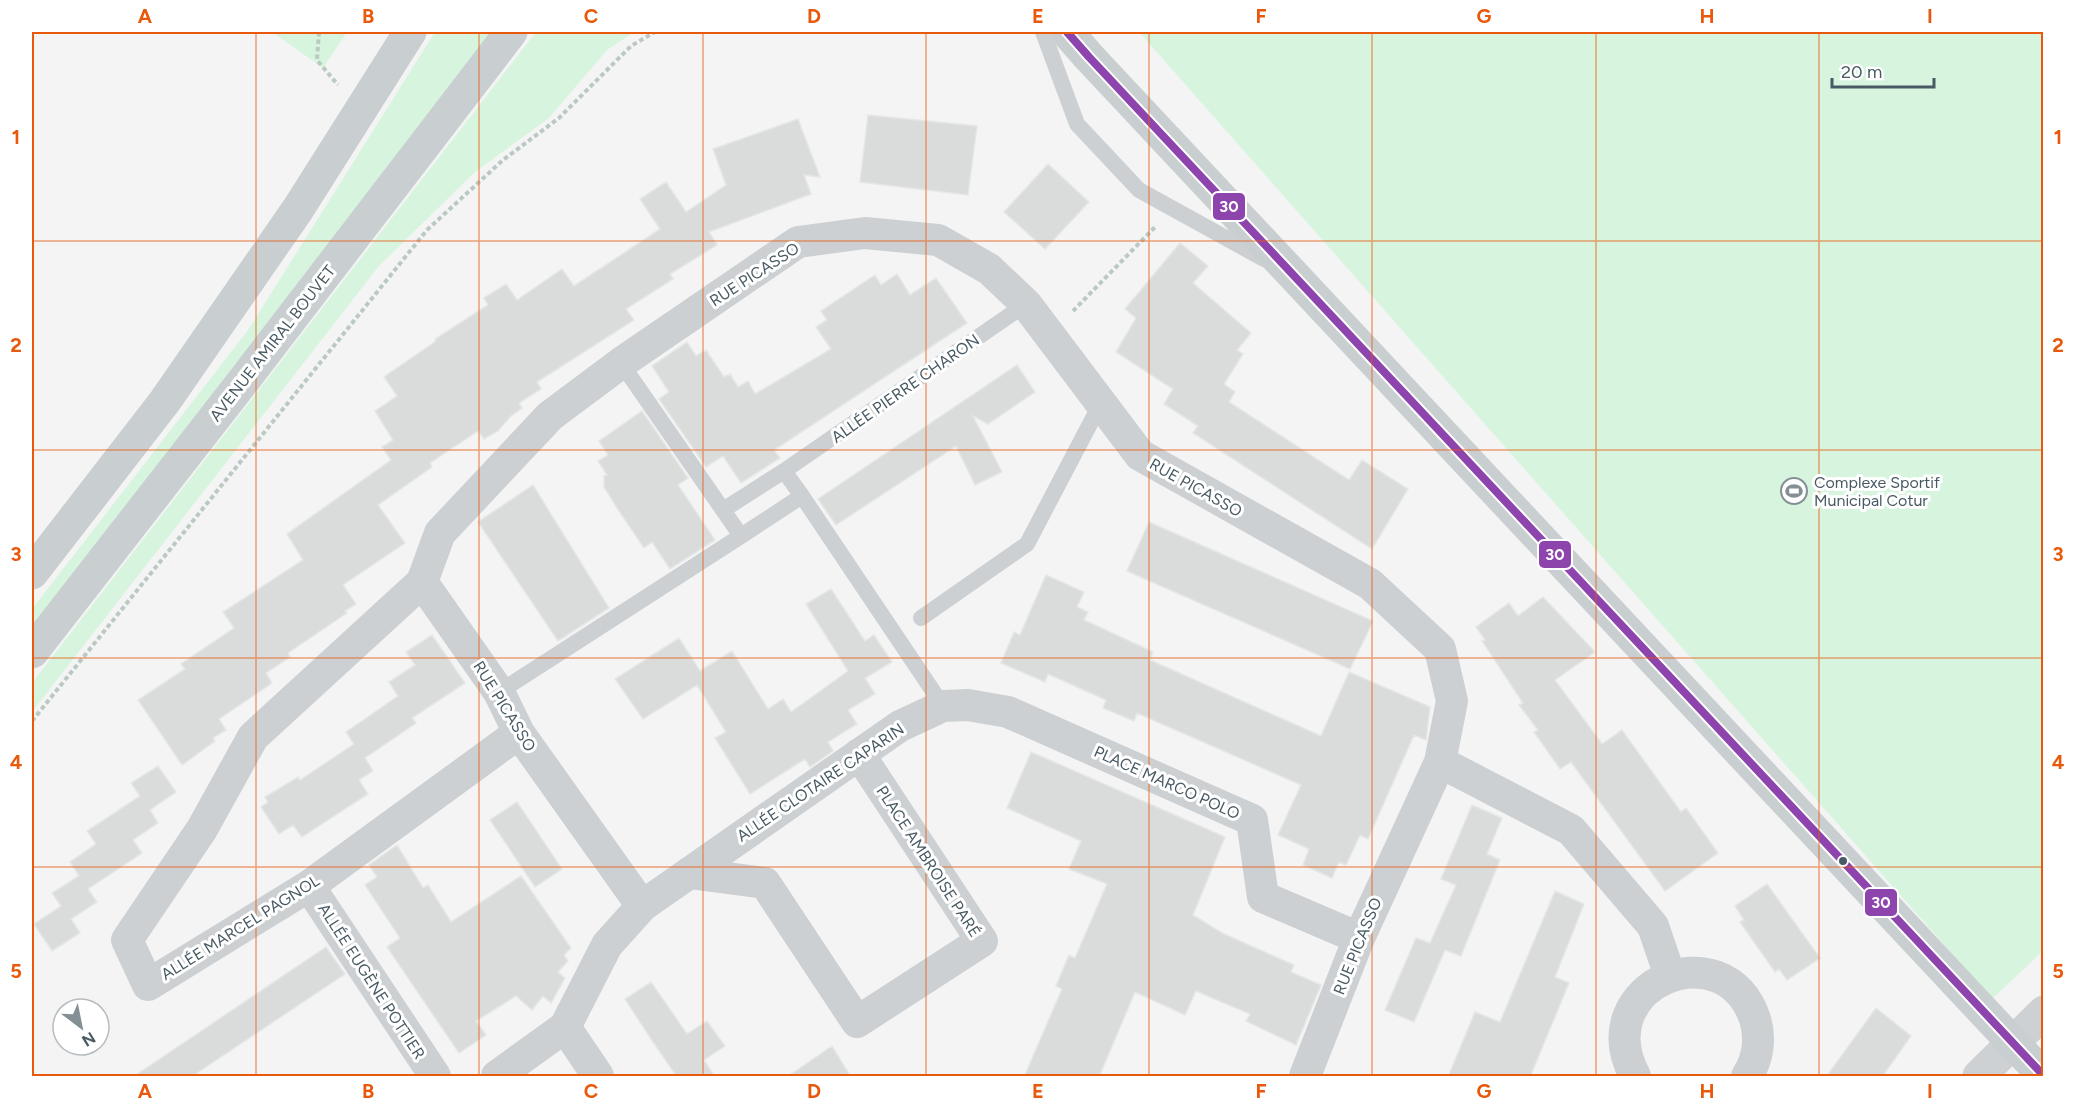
<svg xmlns="http://www.w3.org/2000/svg" width="2075" height="1108" font-family="Figtree,sans-serif">
<style>
.green{fill:#d7f5de}
.building{fill:#dadcdc;stroke:#e5e6e6;stroke-width:1.5}
.lines{fill:none;stroke-linecap:round;stroke-linejoin:round}
.path{stroke:#bbc9c3;stroke-width:4;stroke-dasharray:4.5 3;stroke-linecap:butt}
.lane{stroke:#cdd0d2;stroke-width:16}
.street{stroke:#cdd0d2;stroke-width:32}
.secondary{stroke:#cdd1d4;stroke-width:33}
.primary{stroke:#c9cfd1;stroke-width:33}
.bus-1-casing{stroke:#fff;stroke-width:12}
.bus-1{stroke:#8e44ad;stroke-width:8}
.grid{fill:none;stroke:#e8590c;stroke-width:1.5;stroke-opacity:0.55}
.bus-dot{fill:#485a63;stroke:#fff;stroke-width:2}
.labels{text-anchor:middle;stroke-width:6;stroke-linejoin:round;paint-order:stroke}
.street-label{font-size:16px;fill:#485a63;stroke:#fff}
.poi-label{font-size:16px;fill:#485a63;stroke:#fff;text-anchor:start}
.line-badge{stroke:#fff;stroke-width:2}
.badge-label{font-size:16px;text-anchor:middle;font-weight:bold;fill:#fff}
.neatline{fill:none;stroke:#e8590c;stroke-width:2}
.grid-label{font-size:20px;text-anchor:middle;font-weight:bold;fill:#e8590c}
</style>
<rect width="100%" height="100%" fill="#f4f4f4"/>
<path class="green" d="M272 32H347L323 68Z
M435 32H498L32 638V609L248 330Z
M536 32H634L607 50 549 118 475 172 379 266 32 712V683Z
M1139 32H2043V951L1992 999Z"/>
<path class="building" d="M868 115 977 126 968 195 860 182Z
M798 119 820 177 804 175 811 194 709 232 717 245 670 274 673 279 626 309 634 320 537 382 541 389 519 403 522 408 511 416 498 431 484 439 478 431 430 463 432 467 378 505 405 543 343 585 356 604 345 611 347 613 288 653 290 657 266 673 272 683 219 719 226 730 213 738 215 741 182 765 138 700 185 669 181 664 234 628 223 612 303 560 287 534 391 460 382 447 393 440 375 411 397 396 384 377 436 341 435 339 488 305 484 298 506 284 517 300 562 269 574 286 660 229 640 199 666 182 686 212 726 185 713 149Z
M1048 164 1089 202 1045 249 1004 212Z
M1180 243 1208 266 1193 283 1251 333 1237 350 1243 354 1224 384 1235 392 1229 402 1349 480 1362 460 1408 489 1372 549 1193 433 1198 426 1164 404 1173 389 1116 352 1136 318 1125 309Z
M897 274 910 295 936 278 967 323 774 450 780 458 741 483 723 456 706 467 659 399 669 392 652 366 687 342 696 356 706 350 724 377 730 374 738 387 748 381 755 394 831 349 816 327 827 320 821 311 875 275 881 285Z
M1017 365 1035 392 988 424 973 416 1002 472 975 485 956 446 836 525 818 499Z
M642 411 688 478 678 485 715 540 670 569 652 542 644 548 617 508 604 487V476L607 475 598 461 608 455 599 441Z
M533 485 609 608 558 641 478 522Z
M1149 522 1373 621 1350 669 1127 571Z
M1046 575 1084 592 1077 607 1088 612 1084 620 1153 652 1150 660 1321 736 1349 672 1430 707 1426 740 1414 735 1368 839 1360 835 1346 865 1339 862 1332 878 1303 865 1309 849 1278 835 1301 785 1137 713 1134 721 1103 708 1106 700 1048 674 1045 682 1001 663 1014 632 1020 635Z
M831 589 865 641 874 635 892 662 865 678 875 694 848 710 857 724 828 742 833 751 810 767 805 759 750 794 715 738 726 732 697 685 643 719 615 679 679 638 700 671 732 651 768 709 783 699 791 712 848 671 806 604Z
M1543 597 1595 652 1555 680 1602 744 1622 730 1681 812 1686 808 1718 853 1665 891 1571 762 1560 769 1534 732 1538 730 1519 705 1523 703 1482 641 1485 640 1476 627 1509 603 1518 616Z
M432 635 465 683 412 718 416 723 365 758 373 771 359 780 368 794 302 837 293 825 279 834 261 807 268 802 265 797 298 777 300 780 354 744 346 732 398 696 389 682 415 665 406 652Z
M1031 752 1225 837 1193 915 1222 933 1294 965 1291 972 1321 985 1296 1045 1246 1021 1250 1014 1196 991 1185 1015 1135 992 1099 1077H1024L1062 989 1056 986 1069 955 1075 958 1107 884 1069 869 1081 841 1007 808Z
M158 766 176 792 150 810 158 823 133 840 142 853 88 889 97 902 71 919 80 933 52 951 34 924 61 906 52 893 79 876 70 862 96 844 87 831 140 796 131 783Z
M517 802 562 869 535 887 490 820Z
M1472 805 1502 818 1487 854 1500 860 1461 956 1445 950 1414 1022 1385 1010 1416 938 1430 943 1456 885 1441 879Z
M397 845 423 888 428 885 451 922 521 876 571 948 564 955 568 961 558 972 565 978 551 1003 543 996 532 1010 516 996 476 1021 486 1035 459 1053 387 947 400 938 365 885 377 877 369 865Z
M1767 884 1820 958 1787 980 1779 969 1775 972 1740 922 1744 920 1735 906Z
M1555 891 1584 904 1555 977 1569 983 1530 1077H1448L1475 1012 1500 1022Z
M326 947 345 974 191 1077H133Z
M651 982 687 1034 707 1021 725 1046 704 1060 715 1077H677L651 1039 625 999Z
M1876 1008 1911 1036 1882 1077H1826Z
M832 1046 851 1077H787Z"/>
<g class="lines">
<path class="path" d="M319 32 317 60 338 85
M1073 311 1156 226
M32 721 427 230 503 160 559 118 631 46 655 32"/>
<path class="lane" d="M1043 32 1077 124 1139 190 1264 259
M621 363 723 510
M784 471 1026 304
M802 496 741 536 723 510 784 471 802 496 943 706
M921 618 1027 544 1101 403
M499 692 741 536"/>
<path class="street" d="M422 582 499 692 519 733 642 906
M519 733 309 886 148 985 127 940 202 829 253 737 422 582 440 533 550 416 621 363 798 242 865 233 938 240 989 269 1026 304 1140 455 1370 584 1440 649 1452 701 1440 762 1359 938 1305 1076
M1440 762 1571 830 1653 926 1670 976
M689 873 765 883 857 1022 982 941 859 754
M309 886 435 1076
M565 1027 598 1076
M497 1076 565 1027 607 945 642 906 900 726 943 706 968 705 1008 712 1252 820 1263 897 1359 938
M1635 1076C1586 984 1724 928 1755 1019 1761 1038 1758 1060 1747 1076"/>
<path class="secondary" d="M1979 1076 2044 1012"/>
<path class="primary" d="M1067 32 1089 57 2044 1076
M32 573 165 401 298 209 410 32
M32 652 244 380 511 32"/>
<defs>
<path id="bus-1" d="M1067 32 1089 57 2044 1076"/>
</defs>
<use href="#bus-1" class="bus-1-casing"/>
<use href="#bus-1" class="bus-1"/>
</g>
<path class="grid" d="M256 32V1076M479 32V1076M703 32V1076M926 32V1076M1149 32V1076M1372 32V1076M1596 32V1076M1819 32V1076M32 241H2044M32 450H2044M32 658H2044M32 867H2044"/>
<defs>
<symbol id="stadium-ring" viewBox="-11 -11 22 22"><circle r="9.5" fill="#fff" stroke="#849096" stroke-width="1.5"/><path d="M0-5a6.5 5 0 1 0 0 10a6.5 5 0 1 0 0-10ZM-3.5-1.8h7v3.6h-7Z" fill="#849096"/></symbol>
</defs>
<g fill-rule="evenodd">
<use href="#stadium-ring" x="1779" y="476" width="30" height="30"/>
</g>
<circle class="bus-dot" cx="1843" cy="861" r="5"/>
<g class="labels">
<g class="street-label">
<text transform="translate(754 274) rotate(-33)" y="6">RUE PICASSO</text>
<text transform="translate(272 343) rotate(-52)" y="6">AVENUE AMIRAL BOUVET</text>
<text transform="translate(905 388) rotate(-35)" y="6">ALLÉE PIERRE CHARON</text>
<text transform="translate(1196 487) rotate(29)" y="6">RUE PICASSO</text>
<text transform="translate(505 706) rotate(58)" y="6">RUE PICASSO</text>
<text transform="translate(820 782) rotate(-34)" y="6">ALLÉE CLOTAIRE CAPARIN</text>
<text transform="translate(1167 782) rotate(24)" y="6">PLACE MARCO POLO</text>
<text transform="translate(929 861) rotate(57)" y="6">PLACE AMBROISE PARÉ</text>
<text transform="translate(240 927) rotate(-32)" y="6">ALLÉE MARCEL PAGNOL</text>
<text transform="translate(1357 946) rotate(-68)" y="6">RUE PICASSO</text>
<text transform="translate(372 981) rotate(57)" y="6">ALLÉE EUGÈNE POTTIER</text>
</g>
<g class="poi-label">
<text x="1814" y="488">Complexe Sportif<tspan x="1814" dy="18">Municipal Cotur</tspan></text>
</g>
</g>
<g class="line-badge">
<rect x="1212" y="192" width="34" height="29" rx="6" fill="#8e44ad"/>
<rect x="1538" y="540" width="34" height="29" rx="6" fill="#8e44ad"/>
<rect x="1864" y="888" width="34" height="29" rx="6" fill="#8e44ad"/>
</g>
<g class="badge-label">
<text x="1229" y="212">30</text>
<text x="1555" y="560">30</text>
<text x="1881" y="908">30</text>
</g>
<rect width="2075" height="1108" fill="none" stroke="#ffffff" stroke-width="66"/>
<g transform="translate(81 1027) rotate(148)"><circle r="28" fill="#ffffff" stroke="#b6bdc1" stroke-width="1.5"/>
<path d="M0-4.5L10 22L0 15L-10 22Z" fill="#849096"/>
<text y="-9" font-size="16" font-weight="bold" text-anchor="middle" fill="#485a63">N</text>
</g>
<path d="M1832 78v9h102v-9" fill="none" stroke="#485a63" stroke-width="3"/>
<text x="1841" y="78" font-size="18" fill="#485a63" stroke="#ffffff" stroke-width="4.5" paint-order="stroke">20 m</text>
<rect x="33" y="33" width="2009" height="1042" class="neatline"/>
<g class="grid-label">
<text x="145" y="23">A</text>
<text x="368" y="23">B</text>
<text x="591" y="23">C</text>
<text x="814" y="23">D</text>
<text x="1038" y="23">E</text>
<text x="1261" y="23">F</text>
<text x="1484" y="23">G</text>
<text x="1707" y="23">H</text>
<text x="1930" y="23">I</text>
<text x="16" y="144">1</text>
<text x="2058" y="144">1</text>
<text x="16" y="352">2</text>
<text x="2058" y="352">2</text>
<text x="16" y="561">3</text>
<text x="2058" y="561">3</text>
<text x="16" y="769">4</text>
<text x="2058" y="769">4</text>
<text x="16" y="978">5</text>
<text x="2058" y="978">5</text>
<text x="145" y="1098">A</text>
<text x="368" y="1098">B</text>
<text x="591" y="1098">C</text>
<text x="814" y="1098">D</text>
<text x="1038" y="1098">E</text>
<text x="1261" y="1098">F</text>
<text x="1484" y="1098">G</text>
<text x="1707" y="1098">H</text>
<text x="1930" y="1098">I</text>
</g>
</svg>
